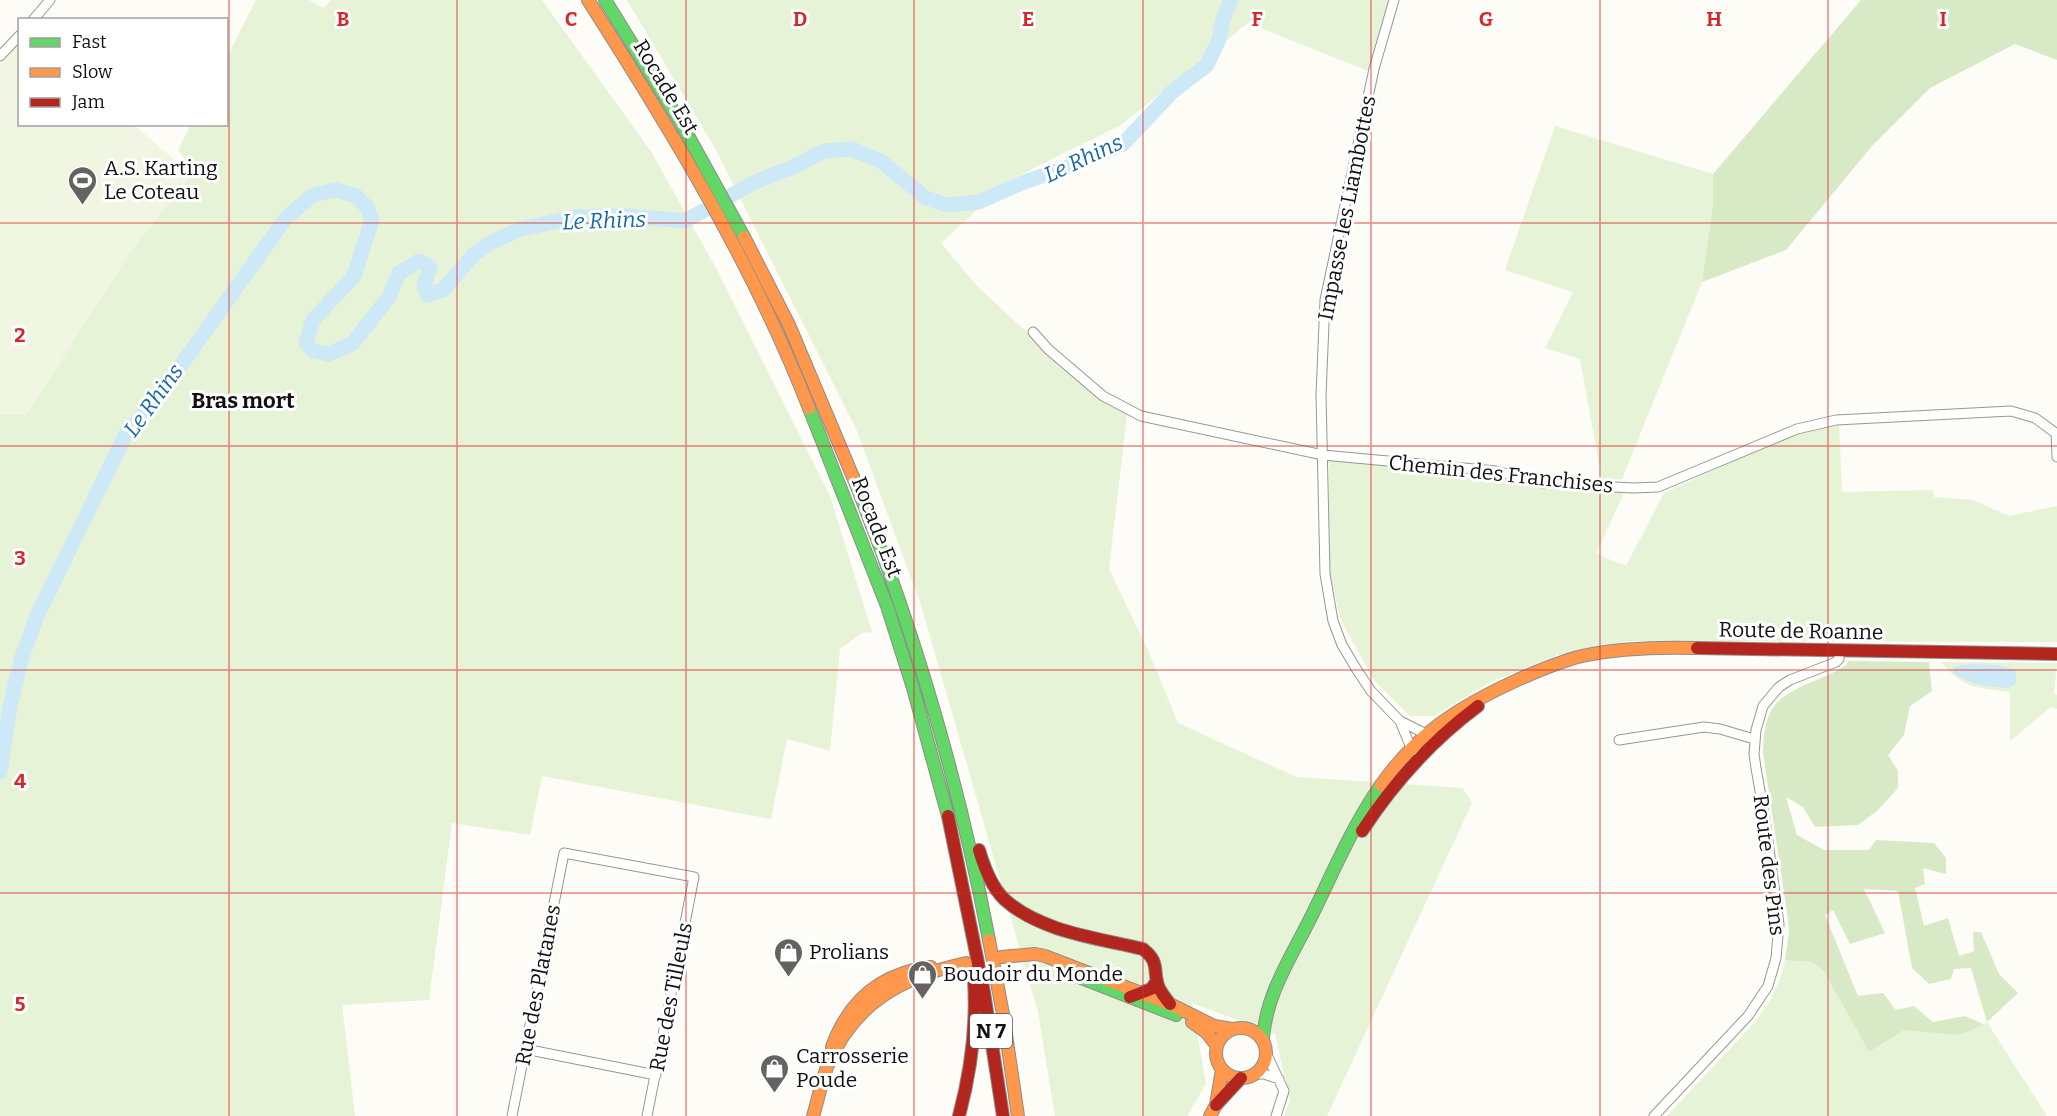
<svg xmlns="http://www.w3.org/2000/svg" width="2057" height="1116" font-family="Bitter,serif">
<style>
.green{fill:#e7f3d7}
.forest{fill:#d8eac5}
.pitch{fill:#f0f6e1}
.water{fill:#cde8f7}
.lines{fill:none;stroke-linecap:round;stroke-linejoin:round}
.river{stroke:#cde8f7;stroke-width:15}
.street-casing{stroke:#979795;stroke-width:11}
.fast-casing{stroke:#8e8d8b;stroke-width:14}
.slow-casing{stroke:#8e8d8b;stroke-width:14}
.jam-casing{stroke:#8e8d8b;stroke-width:14}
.street{stroke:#fffffe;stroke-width:9}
.fast{stroke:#63d668;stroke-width:12}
.slow{stroke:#ff974d;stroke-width:12}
.jam{stroke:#b3261e;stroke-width:12}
.grid{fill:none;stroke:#d62828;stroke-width:1.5;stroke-opacity:0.55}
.labels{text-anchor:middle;stroke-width:6;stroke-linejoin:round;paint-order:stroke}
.shield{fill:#fff;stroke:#585858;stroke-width:1.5}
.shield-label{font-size:20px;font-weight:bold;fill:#111}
.street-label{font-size:21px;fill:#111;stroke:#fff}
.poi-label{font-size:21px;fill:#111;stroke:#fff;text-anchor:start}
.water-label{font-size:22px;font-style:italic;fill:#1768a6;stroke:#fff}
.neighbourhood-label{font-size:22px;font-weight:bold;fill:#111;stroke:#fff}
.grid-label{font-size:20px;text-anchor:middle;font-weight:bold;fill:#d62828;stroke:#fff;stroke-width:6;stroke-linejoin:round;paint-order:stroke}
</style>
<rect width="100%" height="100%" fill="#fdfcf7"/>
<path class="green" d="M256 0H309L324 8 331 0H542L652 153 717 270 830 496 872 632 862 633 840 649 830 751 787 739 771 819 542 776 530 835 452 823 429 1000 342 1005 355 1116H0V414L26 415 130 252 194 171 178 150 191 125 226 124 227 57Z
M627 0H1391L1368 71 1248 23 1121 125 1008 181 941 243 977 286 1046 350 1127 415 1109 569 1147 648 1178 723 1296 777 1463 788 1472 803 1327 1116H1284L1290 1101 1275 1034 1192 1003 1206 1084 1187 1116H1055L1038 1012 921 605 857 431 716 150Z
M1555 126 1713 174V205L1702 282 1622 479 1602 480 1580 359 1545 348 1573 292 1505 270Z
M1839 423 1842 492 1933 490 1934 497 1973 500 2009 516 2057 506V642L1629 641 1558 655 1490 682 1434 716H1410L1374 680 1341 621 1329 571V459L1498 475 1552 488 1625 491 1596 554 1626 566 1664 493 1772 443 1807 429Z
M1941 662 2057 663 2054 694 2057 695V709L2051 707 2010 741V692C1978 688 1963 689 1941 662Z
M1785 960 1812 962 1823 970 1869 1052 1904 1029 1956 1035 1973 1030 1987 1022 2047 1116H1667L1755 1022 1771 999 1780 979Z"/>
<path class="forest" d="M1861 0H2057V60L2015 44 1930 88 1872 146 1786 250 1702 282 1713 205V174Z
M1848 661 1929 662 1932 691 1910 706 1904 735 1888 755 1898 771V788L1877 811 1858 825 1815 827 1803 807 1786 797 1797 835 1824 850H1869L1876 840 1934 843 1946 858V874L1923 868 1925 884 1915 888 1924 926 1948 918 1959 956 1974 951 1973 932H1981L1999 974 2018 993 1987 1022 1971 968 1954 969 1951 979 1929 984 1912 968 1898 891 1864 889 1885 933 1850 944 1833 910 1825 915 1858 996 1883 993 1896 1010 1914 1006 1933 1022 1965 1016 1983 1024 1973 1030 1956 1035 1904 1030 1869 1052 1823 970 1812 962 1785 960 1789 932 1787 912 1763 753C1764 705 1777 696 1819 679 1829 674 1839 671 1847 664Z"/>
<path class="pitch" d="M19 40 20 124 134 125 191 174 130 252 26 415 0 414V63Z"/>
<path class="water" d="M1970 664 1997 665 2016 670V683L2009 688C1987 686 1972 686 1953 673V669L1958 666Z"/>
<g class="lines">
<path class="river" d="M0 772 10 706 22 657 37 616 126 434 164 389 286 218 313 195 335 190 356 196 367 207 372 220 354 276 313 320 306 343 313 351 328 354 352 344 389 297 399 273 419 261 430 267 424 286 427 295 443 290 474 254 492 242 521 229 576 217 628 216 685 221 757 181 789 169 824 151 852 149 882 162 926 198 947 205 979 202 1024 182 1065 168 1123 144 1172 92 1207 65 1219 39 1223 19 1231 0"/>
<defs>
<path id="street" d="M1394 0 1374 69 1325 300 1321 395 1325 574 1333 621 1342 645 1357 670 1371 691 1400 721 1411 748 1417 751
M33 20 50 0
M0 56 20 35
M1033 332 1048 349 1103 396 1141 416 1323 455 1496 471 1542 483 1633 488 1658 487 1797 429 1836 420 2011 411 2035 418 2057 434
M2056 433 2057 457
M1400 721 1426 734
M1619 740 1704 727 1720 729 1754 739
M525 1049 656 1075
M1267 1055 1284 1091 1276 1116
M1256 1074H1264L1279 1079
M512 1116 564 853 694 877 647 1116
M1654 1116 1748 1016 1768 986 1776 958 1779 924 1766 826 1756 768 1754 754 1756 730 1763 706 1779 687 1790 680 1836 662 1839 659V651"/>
<path id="fast" d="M605 0 681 123 744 237
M809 408 887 606 913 688 948 816
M853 477C913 626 959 782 989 940
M1066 972 1176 1015
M1263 1039C1266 992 1294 953 1314 911 1335 868 1353 825 1381 785"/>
<path id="slow" d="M588 0C671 130 753 264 809 408
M744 237 789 325 853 477
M1381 785C1417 734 1457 708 1513 682 1535 672 1558 662 1582 656 1619 648 1659 647 1697 648
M989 940 1003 1014 1018 1116
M1001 957 1035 954 1045 956 1170 1004 1214 1026 1232 1029
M1192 1022 1206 1032 1217 1046
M1216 1053a25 25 0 1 1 50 0a25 25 0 1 1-50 0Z
M832 1047C849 1000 881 973 931 967
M813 1116C818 1100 821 1083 827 1067 853 1003 902 977 966 963
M1210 1116 1216 1105 1222 1070"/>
<path id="jam" d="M1697 648 2057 654
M948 816 984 992 1003 1116
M1362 831C1394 782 1431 741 1478 706
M979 850C984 867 991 886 1004 899 1040 932 1098 938 1143 949 1161 963 1152 971 1159 988 1162 994 1166 999 1170 1004
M1130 997 1151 989 1157 981
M1216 1105 1241 1078
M959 1116C971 1071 977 1027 974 980"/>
</defs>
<use href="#street" class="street-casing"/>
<use href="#fast" class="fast-casing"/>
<use href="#slow" class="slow-casing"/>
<use href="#jam" class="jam-casing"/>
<use href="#street" class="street"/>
<use href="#fast" class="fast"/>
<use href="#slow" class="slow"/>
<use href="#jam" class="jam"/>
</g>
<path class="grid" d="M229 0V1116M457 0V1116M686 0V1116M914 0V1116M1143 0V1116M1371 0V1116M1600 0V1116M1828 0V1116M0 223H2057M0 446H2057M0 670H2057M0 893H2057"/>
<defs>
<symbol id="stadium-pin" viewBox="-11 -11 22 30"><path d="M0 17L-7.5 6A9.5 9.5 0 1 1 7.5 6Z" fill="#646362" stroke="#fff"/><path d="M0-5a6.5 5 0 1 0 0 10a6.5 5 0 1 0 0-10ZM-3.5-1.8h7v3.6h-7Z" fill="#fff"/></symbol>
<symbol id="shop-pin" viewBox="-11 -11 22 30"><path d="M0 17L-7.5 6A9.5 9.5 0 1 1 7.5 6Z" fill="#646362" stroke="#fff"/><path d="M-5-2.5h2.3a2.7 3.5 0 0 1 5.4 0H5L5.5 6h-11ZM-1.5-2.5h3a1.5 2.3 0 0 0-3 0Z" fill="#fff"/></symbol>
</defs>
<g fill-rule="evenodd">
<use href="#stadium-pin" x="66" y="164" width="33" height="45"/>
<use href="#shop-pin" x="772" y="936" width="33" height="45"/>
<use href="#shop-pin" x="906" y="958" width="33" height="45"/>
<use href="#shop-pin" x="758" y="1052" width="33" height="45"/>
</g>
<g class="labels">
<rect class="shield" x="970" y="1014" width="42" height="34" rx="4.5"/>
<g class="shield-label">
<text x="991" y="1038">N 7</text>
</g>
<g class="street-label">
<text transform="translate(666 87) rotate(59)" y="7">Rocade Est</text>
<text transform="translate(1347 208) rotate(-79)" y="7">Impasse les Liambottes</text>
<text transform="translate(1501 474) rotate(6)" y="7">Chemin des Franchises</text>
<text transform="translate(877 527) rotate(69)" y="7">Rocade Est</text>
<text transform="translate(1801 631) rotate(1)" y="7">Route de Roanne</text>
<text transform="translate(1769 865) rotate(83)" y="7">Route des Pins</text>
<text transform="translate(538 985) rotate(-79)" y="7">Rue des Platanes</text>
<text transform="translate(671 997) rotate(-79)" y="7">Rue des Tilleuls</text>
</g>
<g class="poi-label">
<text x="104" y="175">A.S. Karting<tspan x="104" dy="24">Le Coteau</tspan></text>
<text x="809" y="959">Prolians</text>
<text x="943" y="981">Boudoir du Monde</text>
<text x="796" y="1063">Carrosserie<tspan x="796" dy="24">Poude</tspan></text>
</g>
<g class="water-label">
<text transform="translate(1083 158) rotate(-25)" y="8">Le Rhins</text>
<text transform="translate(604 220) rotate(-2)" y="8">Le Rhins</text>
<text transform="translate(153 400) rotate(-54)" y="8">Le Rhins</text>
</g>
<g class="neighbourhood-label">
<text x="243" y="408">Bras mort</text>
</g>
</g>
<g class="grid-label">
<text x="343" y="26">B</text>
<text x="571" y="26">C</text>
<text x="800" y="26">D</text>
<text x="1028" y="26">E</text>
<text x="1257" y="26">F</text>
<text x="1486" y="26">G</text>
<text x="1714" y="26">H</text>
<text x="1943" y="26">I</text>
<text x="20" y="342">2</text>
<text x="20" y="565">3</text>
<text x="20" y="788">4</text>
<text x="20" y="1011">5</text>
</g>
<rect x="18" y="18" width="210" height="108" fill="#ffffff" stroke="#a0a0a0" stroke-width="1.5"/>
<rect x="30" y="38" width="30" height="9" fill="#63d668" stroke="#a0a0a0" stroke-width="1.5"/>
<text x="72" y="48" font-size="18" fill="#111111">Fast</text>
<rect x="30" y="68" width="30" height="9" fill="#ff974d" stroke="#a0a0a0" stroke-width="1.5"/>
<text x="72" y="78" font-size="18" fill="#111111">Slow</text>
<rect x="30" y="98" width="30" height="9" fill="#b3261e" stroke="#a0a0a0" stroke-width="1.5"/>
<text x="72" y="108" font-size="18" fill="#111111">Jam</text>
</svg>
